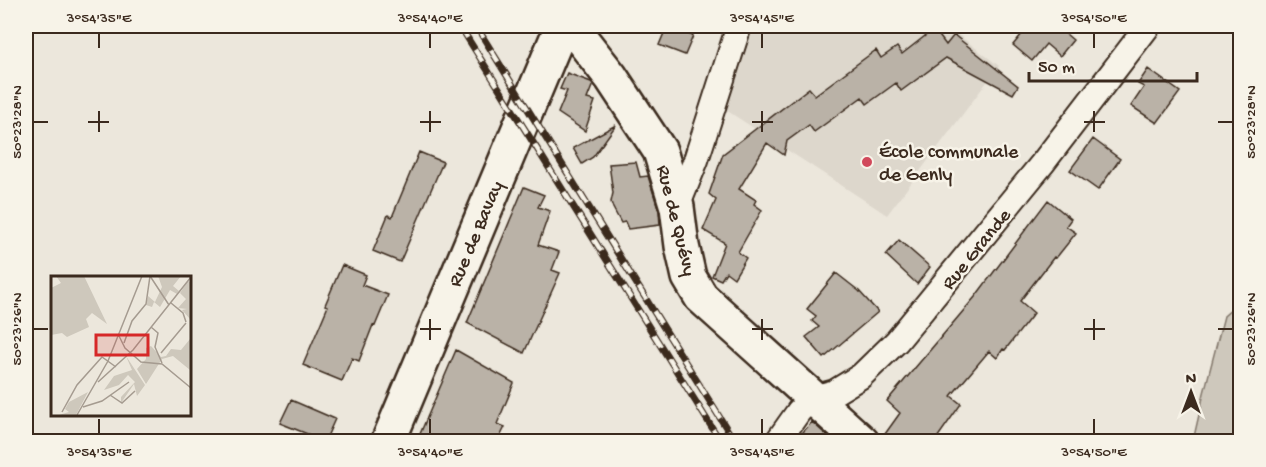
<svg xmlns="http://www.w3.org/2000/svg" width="1266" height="467" font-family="'Gochi Hand',sans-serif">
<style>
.built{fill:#ddd7cc}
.green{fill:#cec8bc;stroke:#84796d;stroke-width:1.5}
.building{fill:#bab2a7;stroke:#3b2a1e;stroke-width:1.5}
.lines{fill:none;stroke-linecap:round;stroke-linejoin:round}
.street-casing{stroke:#3b2a1e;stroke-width:28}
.secondary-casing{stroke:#3b2a1e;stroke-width:38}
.path{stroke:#3b2a1e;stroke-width:4;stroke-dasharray:1.5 4.5;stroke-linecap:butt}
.street{stroke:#f7f3e8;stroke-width:24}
.secondary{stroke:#f7f3e8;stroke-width:33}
.rail-casing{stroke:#3b2a1e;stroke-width:7}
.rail{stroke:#f7f3e8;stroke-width:4.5;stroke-dasharray:14;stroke-linecap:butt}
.ticks{fill:none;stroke:#3b2a1e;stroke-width:2}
.poi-dot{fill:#d1495b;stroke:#f7f3e8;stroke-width:2}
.labels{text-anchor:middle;stroke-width:5;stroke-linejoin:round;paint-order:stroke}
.poi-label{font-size:20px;fill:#3b2a1e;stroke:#f7f3e8;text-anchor:start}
.street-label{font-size:20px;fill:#3b2a1e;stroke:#f7f3e8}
.inset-road{fill:none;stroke:#a59b90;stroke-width:1.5}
.view{fill:#d62828;fill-opacity:0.15;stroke:#d62828;stroke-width:3}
.inset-edge{fill:none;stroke:#3b2a1e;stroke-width:3}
.neatline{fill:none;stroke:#3b2a1e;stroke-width:2}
.ticks-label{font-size:15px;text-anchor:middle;fill:#3b2a1e}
</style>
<rect width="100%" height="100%" fill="#ece7dc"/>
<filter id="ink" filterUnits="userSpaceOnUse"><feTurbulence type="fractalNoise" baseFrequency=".0167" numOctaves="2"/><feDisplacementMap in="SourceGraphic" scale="12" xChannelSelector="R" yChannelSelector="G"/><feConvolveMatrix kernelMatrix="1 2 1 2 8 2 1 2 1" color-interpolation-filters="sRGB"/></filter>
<g filter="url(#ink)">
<path class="built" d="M754 26H947L999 66 887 215 726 110Z"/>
<path class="green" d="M1240 302V441H1193L1204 393 1224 316Z"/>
<path class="building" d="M667 26 693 36 685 55 659 45Z
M1024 26H1061L1059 28 1073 40 1060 56 1046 44 1032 61 1013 45 1027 28Z
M934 29 946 45 954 35 1018 86 1013 94 946 58 901 91 896 83 867 104 862 97 814 132 809 125 787 141 784 155 767 143 739 189 756 200 754 204 762 210 738 252 746 258 734 278 726 272 721 280 712 276 725 243 703 230 716 200 709 194 723 154 809 88 815 95 876 50 881 58 897 47 902 54Z
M1148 69 1180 92 1157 123 1131 106 1144 87 1138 84Z
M567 73 591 82 593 84 587 99 595 101 585 131 558 113 567 91 560 89Z
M616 125 593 157 582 164 573 148Z
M1093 139 1120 159 1098 190 1070 170Z
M419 152 443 162 400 262 373 251 388 215 392 217Z
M636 162 640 177 648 176 659 211 660 225 628 229 625 222 621 223 613 208 611 202 613 193 609 164Z
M524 187 544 195 538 207 550 211 538 245 559 252 552 270 560 273 524 353 467 323Z
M1048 200 1071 219 1066 226 1076 233 1056 258 1054 257 1020 301 1034 313 1005 350 1003 349 997 358 989 351 951 396 961 404 935 441H880L900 413 887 401 975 297Z
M899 240 930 267 917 284 886 255Z
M342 265 366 275 362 285 388 295 375 326 373 325 359 361 352 358 342 381 303 365 328 306 325 305Z
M836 273 859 291 878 312 824 358 806 337 819 327 812 321 816 316 807 309Z
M456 350 514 383 497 424 505 427 498 441H417Z
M291 400 335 419 325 441 280 423Z
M812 422 833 441H795Z"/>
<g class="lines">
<defs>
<path id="street" d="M677 207 696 160 739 26
M777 442 799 411 813 398 835 392 861 376 897 341 1042 164 1148 26"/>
<path id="secondary" d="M571 26 611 77 660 151 677 207 682 246 689 277 701 297 862 442
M388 442 562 26"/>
</defs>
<use href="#street" class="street-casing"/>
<use href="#secondary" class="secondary-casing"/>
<path class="path" d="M26 432 41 442"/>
<use href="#street" class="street"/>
<use href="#secondary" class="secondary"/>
<defs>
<path id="rail" d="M460 26 721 442
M476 26 735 442"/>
</defs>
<use href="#rail" class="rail-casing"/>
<use href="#rail" class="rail"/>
</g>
</g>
<path class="ticks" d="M99 33V48M430 33V48M762 33V48M1094 33V48M99 111V132M430 111V132M762 111V132M1094 111V132M33 122H48M88 122H109M420 122H441M752 122H773M1084 122H1105M1218 122H1233M430 319V340M762 319V340M1094 319V340M33 329H48M420 329H441M752 329H773M1084 329H1105M1218 329H1233M99 419V434M430 419V434M762 419V434M1094 419V434"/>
<circle class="poi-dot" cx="867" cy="162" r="6"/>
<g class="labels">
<g class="poi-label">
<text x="879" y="157">École communale<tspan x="879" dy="23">de Genly</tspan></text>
</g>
<g class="street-label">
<text transform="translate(678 220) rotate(76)" y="7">Rue de Quévy</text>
<text transform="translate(474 233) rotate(-67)" y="7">Rue de Bavay</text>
<text transform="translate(975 248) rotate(-51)" y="7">Rue Grande</text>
</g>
</g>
<g transform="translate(51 276)">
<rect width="140" height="140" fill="#ece7dc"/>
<path d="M5 0H33L56 48 41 37 35 43 38 51 16 61 11 57 0 59V12L10 7ZM107 0H130L122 10 128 15 126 18 119 14 109 31 103 26 101 31 95 29 97 20 104 26 111 11ZM137 5 139 6V43L131 34 136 33 127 32 135 23 129 17ZM139 63V94L122 80 111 83 95 108 86 93 95 83V72L100 70 110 81 115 80 120 73 130 74ZM75 80 94 109 86 120 83 108 70 127V121L84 106 77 99 68 109 53 114 63 100 81 94ZM37 116 25 139H8L18 136 14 133 18 126Z" fill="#cec8bc"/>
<path class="inset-road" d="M99 0 118 29M120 27 132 37 135 46M100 51 107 57 104 71 111 87M68 60 74 72 90 86 111 88 140 112M73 67 81 45 95 28 99 0M110 77 135 47M47 106 82 74 140 1M59 119 71 127 84 115M32 131 51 125 78 106M11 136 26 109 51 81 65 91M26 139 57 85 91 0"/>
<path class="view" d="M45 59H97V79H45Z"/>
<rect width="140" height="140" class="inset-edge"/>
</g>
<rect width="1266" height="467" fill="none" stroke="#f7f3e8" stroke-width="66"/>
<g transform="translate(1191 392)" stroke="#f7f3e8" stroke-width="4.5" paint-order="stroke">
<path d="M0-4.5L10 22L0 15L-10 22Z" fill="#3b2a1e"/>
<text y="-9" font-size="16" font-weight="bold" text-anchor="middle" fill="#3b2a1e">N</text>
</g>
<path d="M1029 72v9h168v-9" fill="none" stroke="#3b2a1e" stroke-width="3"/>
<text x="1038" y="72" font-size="18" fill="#3b2a1e" stroke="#f7f3e8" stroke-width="4.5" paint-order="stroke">50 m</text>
<rect x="33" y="33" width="1200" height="401" class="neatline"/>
<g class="ticks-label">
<text x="99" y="22">3°54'35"E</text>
<text x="430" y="22">3°54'40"E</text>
<text x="762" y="22">3°54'45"E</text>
<text x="1094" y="22">3°54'50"E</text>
<text transform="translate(16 122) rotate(-90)" y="5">50°23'28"N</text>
<text transform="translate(1250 122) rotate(-90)" y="5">50°23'28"N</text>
<text transform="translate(16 329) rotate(-90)" y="5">50°23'26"N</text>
<text transform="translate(1250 329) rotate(-90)" y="5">50°23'26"N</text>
<text x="99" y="456">3°54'35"E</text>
<text x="430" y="456">3°54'40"E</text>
<text x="762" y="456">3°54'45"E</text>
<text x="1094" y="456">3°54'50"E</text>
</g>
</svg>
